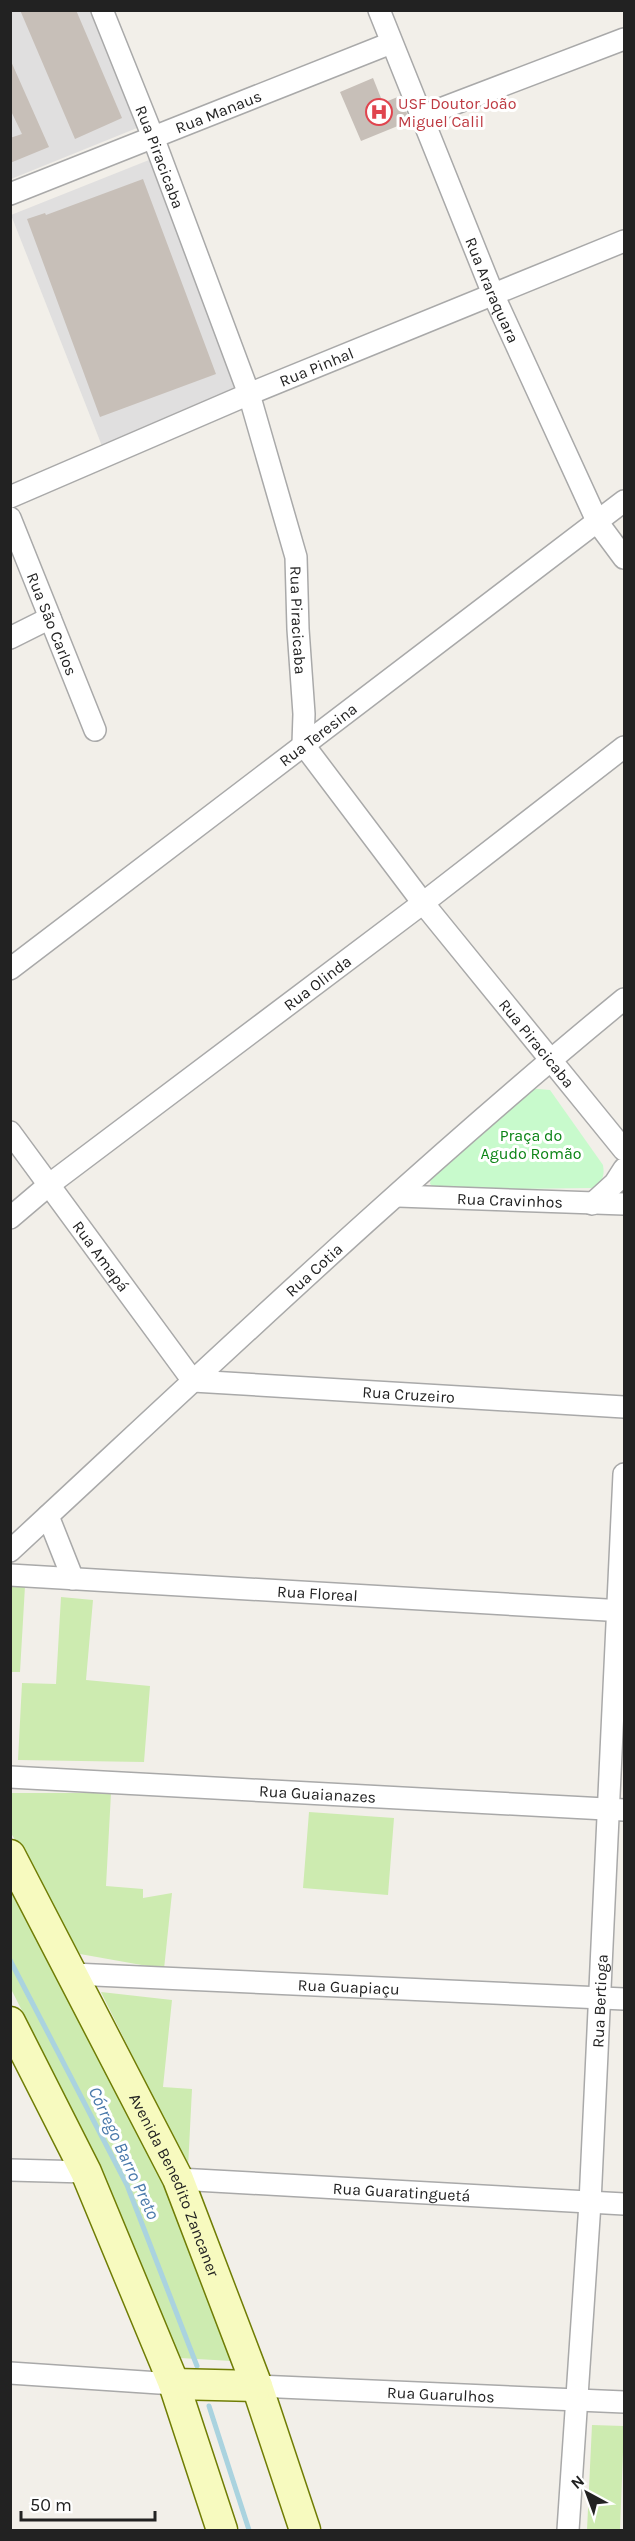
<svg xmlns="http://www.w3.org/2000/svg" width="635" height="2541" font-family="Karla,sans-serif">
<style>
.residential{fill:#e0dfdf}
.grass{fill:#cdebb0}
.park{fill:#c8facc}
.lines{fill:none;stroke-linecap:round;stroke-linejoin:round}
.stream{stroke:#aad3df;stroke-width:5}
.building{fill:#c7bfb8}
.street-casing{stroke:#a9a9a9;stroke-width:24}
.secondary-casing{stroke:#707d05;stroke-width:33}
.street{stroke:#fff;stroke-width:21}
.secondary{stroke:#f7fabf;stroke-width:30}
.labels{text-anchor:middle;stroke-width:6;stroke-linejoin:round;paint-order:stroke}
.health-label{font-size:16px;fill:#be3a42;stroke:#fff;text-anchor:start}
.street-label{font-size:16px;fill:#222;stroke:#fff}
.park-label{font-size:16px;fill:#0c8416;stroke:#fff}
.water-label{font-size:18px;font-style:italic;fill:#4a7aab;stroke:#fff}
</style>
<rect width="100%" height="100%" fill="#f2efe9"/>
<path class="residential" d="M11 11H90L137 128 11 179Z
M149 160 240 391 102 446 11 215Z"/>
<path class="grass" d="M11 1585 25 1586 20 1672H11Z
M61 1597 93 1600 86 1680 150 1686 144 1762 18 1760 22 1683 56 1684Z
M10 1793H111L106 1886 143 1889V1898L172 1893 164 1969 80 1954 11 1833Z
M309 1812 394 1818 388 1895 303 1888Z
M10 1874 184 2220 236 2353 231 2361 180 2358 94 2153 11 1989Z
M101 1992 172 2000 163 2087 192 2089 188 2168Z
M592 2425 624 2426 620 2530H587Z"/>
<path class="park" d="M528 1088 550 1090 603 1165C605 1177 602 1182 592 1188L438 1190 430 1184 431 1175Z"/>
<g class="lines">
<path class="stream" d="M10 1960 127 2185 197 2366
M209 2406 249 2530"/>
</g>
<path class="building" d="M20 10H76L122 118 75 139Z
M10 59 49 147 10 163V138L22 134 10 109Z
M373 78 383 103 400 96 410 121 361 141 340 92Z
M143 179 216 374 100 417 27 219 45 213 46 215Z"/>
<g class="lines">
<defs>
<g id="street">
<path id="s1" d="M102 10 153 137 249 394 296 557 298 629 304 714 303 744 423 903 624 1150"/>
<path id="s2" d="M379 10 493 294 598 523 624 558"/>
<path d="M422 116 624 39"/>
<path id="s3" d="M10 194 391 43"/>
<path id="s4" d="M10 497 249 394 624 241"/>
<path id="s5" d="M10 518 95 730"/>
<path d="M10 638 50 618"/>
<path id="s6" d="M10 969 624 501"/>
<path id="s7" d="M10 1132 193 1381 624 1407"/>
<path id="s8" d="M398 1196 624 1204"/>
<path d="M592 1204 615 1183 624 1169"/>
<path id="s9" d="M10 1218 50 1184 423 903 624 747"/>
<path d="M48 1516 73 1579"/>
<path id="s10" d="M10 1551C212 1364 412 1173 624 999"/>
<path id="s11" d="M10 1575 624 1611"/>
<path id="s12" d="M10 1777 624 1810"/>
<path id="s13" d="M73 1974 624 1999"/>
<path d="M10 2170 86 2172"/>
<path id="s14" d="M178 2179 624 2204"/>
<path d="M10 2373 174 2384"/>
<path id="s15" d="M257 2386 624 2402"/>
<path id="s16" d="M568 2530 590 2203 624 1474"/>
</g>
<g id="secondary">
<path id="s17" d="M10 1855 178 2179 257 2386 305 2530"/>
<path d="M10 2022 86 2172 174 2384 222 2530"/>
<path d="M174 2384 257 2386"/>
</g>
</defs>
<use href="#street" class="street-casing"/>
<use href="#secondary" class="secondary-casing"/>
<use href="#street" class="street"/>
<use href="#secondary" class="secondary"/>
</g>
<defs>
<symbol id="hospital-ring" viewBox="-11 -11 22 22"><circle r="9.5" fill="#fff" stroke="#e0444e" stroke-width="1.5"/><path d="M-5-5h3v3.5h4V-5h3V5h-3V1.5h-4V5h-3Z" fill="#e0444e"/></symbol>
</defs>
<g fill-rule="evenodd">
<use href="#hospital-ring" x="364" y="97" width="30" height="30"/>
</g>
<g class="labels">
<g class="health-label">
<text x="398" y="109">USF Doutor João<tspan x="398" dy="18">Miguel Calil</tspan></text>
</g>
<g class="street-label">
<text dy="6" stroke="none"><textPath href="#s3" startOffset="224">Rua Manaus</textPath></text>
<text dy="6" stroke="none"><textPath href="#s1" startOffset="158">Rua Piracicaba</textPath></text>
<text dy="6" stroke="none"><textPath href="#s2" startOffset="302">Rua Araraquara</textPath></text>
<text dy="6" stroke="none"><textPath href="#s4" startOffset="333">Rua Pinhal</textPath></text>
<text dy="6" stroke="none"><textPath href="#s1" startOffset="644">Rua Piracicaba</textPath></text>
<text dy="6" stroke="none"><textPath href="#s5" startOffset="114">Rua São Carlos</textPath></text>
<text dy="6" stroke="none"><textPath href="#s6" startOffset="387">Rua Teresina</textPath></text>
<text dy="6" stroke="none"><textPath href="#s9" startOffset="387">Rua Olinda</textPath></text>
<text dy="6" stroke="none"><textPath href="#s1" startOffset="1148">Rua Piracicaba</textPath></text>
<text dy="6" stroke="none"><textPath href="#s8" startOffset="112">Rua Cravinhos</textPath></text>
<text dy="6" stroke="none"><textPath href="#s7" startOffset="154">Rua Amapá</textPath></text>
<text dy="6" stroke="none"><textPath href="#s10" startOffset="414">Rua Cotia</textPath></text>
<text dy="6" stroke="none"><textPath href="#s7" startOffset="525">Rua Cruzeiro</textPath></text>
<text dy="6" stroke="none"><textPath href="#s11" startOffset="308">Rua Floreal</textPath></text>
<text dy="6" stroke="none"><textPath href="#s12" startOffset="308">Rua Guaianazes</textPath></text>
<text dy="6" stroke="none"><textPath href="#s13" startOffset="276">Rua Guapiaçu</textPath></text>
<text dy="6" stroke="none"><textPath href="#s16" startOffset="530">Rua Bertioga</textPath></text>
<text dy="6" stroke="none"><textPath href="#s17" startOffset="369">Avenida Benedito Zancaner</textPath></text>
<text dy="6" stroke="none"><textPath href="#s14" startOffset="224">Rua Guaratinguetá</textPath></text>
<text dy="6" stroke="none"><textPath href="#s15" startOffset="184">Rua Guarulhos</textPath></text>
</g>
<g class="park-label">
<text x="531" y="1141">Praça do<tspan x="531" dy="18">Agudo Romão</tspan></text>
</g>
<g class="water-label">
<text transform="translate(124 2153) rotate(65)" y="6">Córrego Barro Preto</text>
</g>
</g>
<rect width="635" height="2541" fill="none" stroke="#222222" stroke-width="24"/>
<g transform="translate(587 2493) rotate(319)" stroke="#ffffff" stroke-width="4.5" paint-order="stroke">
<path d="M0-4.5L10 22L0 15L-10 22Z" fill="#222222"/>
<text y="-9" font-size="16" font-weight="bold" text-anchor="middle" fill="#222222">N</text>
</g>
<path d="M21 2511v9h134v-9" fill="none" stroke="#222222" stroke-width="3"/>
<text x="30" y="2511" font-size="18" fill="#222222" stroke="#ffffff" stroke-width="4.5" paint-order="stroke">50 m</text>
</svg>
